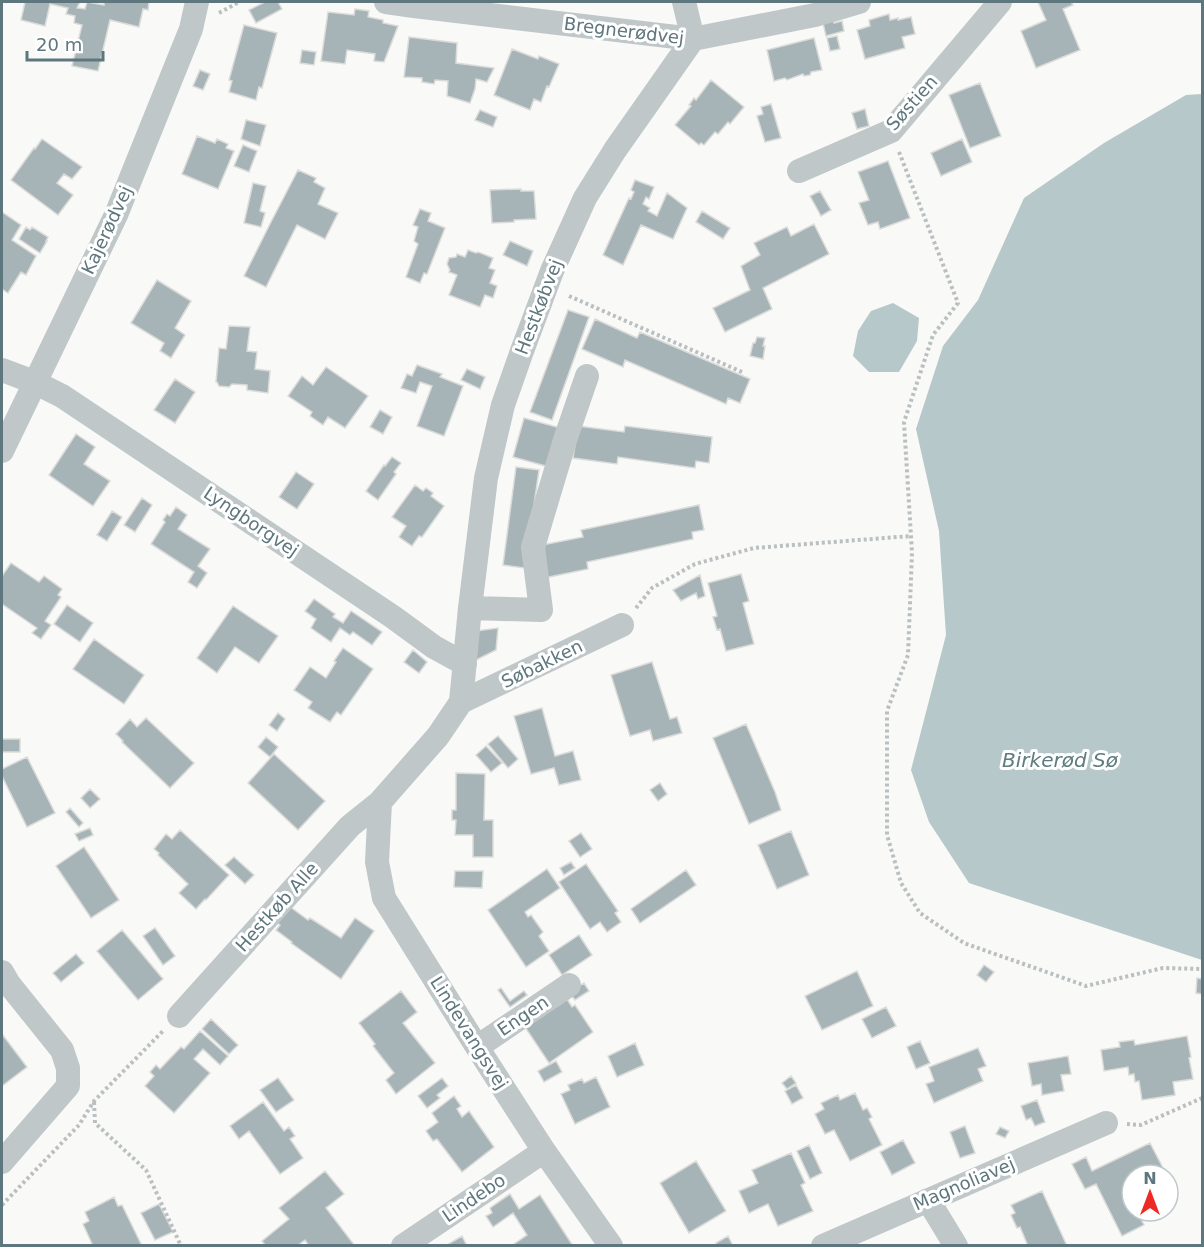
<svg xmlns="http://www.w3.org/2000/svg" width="1204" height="1247" font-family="'DejaVu Sans',sans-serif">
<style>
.water{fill:#b6c8c9}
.building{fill:#a6b4b7;stroke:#dbdbd9;stroke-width:1.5}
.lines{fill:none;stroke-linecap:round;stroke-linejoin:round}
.path{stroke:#babfc1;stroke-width:4;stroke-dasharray:3 3;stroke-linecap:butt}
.street{stroke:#c0c7c9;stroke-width:24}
.labels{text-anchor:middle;stroke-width:6;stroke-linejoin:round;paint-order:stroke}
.street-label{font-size:18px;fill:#5e767d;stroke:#fff}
.water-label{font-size:20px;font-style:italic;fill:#5e7b7d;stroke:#fff}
</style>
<rect width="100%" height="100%" fill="#f9f9f7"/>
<path class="water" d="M1202 94V960L969 883 929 822 911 770 946 635 939 531 916 429 943 346 978 300 1024 198 1104 143 1186 95Z
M893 303 919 318 917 341 899 372H869L853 356 858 331 871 311Z"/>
<path class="building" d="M25 2H80L77 8 85 9 87 2 104 5V2H149L148 10 143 9 139 27 110 20 98 71 72 66 82 25 74 23 75 16 66 14 68 8 50 4 45 26 21 20Z
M265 2H278L282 9 256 23 249 10Z
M1038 2H1071L1073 5 1063 9 1080 50 1036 68 1021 31 1046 20Z
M355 9 369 11 368 17 383 20V23L398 26 384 62 374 61 375 54 347 50 345 64 321 61 328 12 354 15Z
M889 14 890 20 898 18V20L911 17 915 34 902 37 905 48 865 59 857 30 870 26 869 20Z
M833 20 834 23 842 21 844 31 826 36 823 23Z
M244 25 277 33 262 88 259 87 256 100 229 92 232 81 229 80Z
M837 36 840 49 830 51 827 38Z
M409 37 457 43 456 63 494 68 487 82 476 79 475 89 470 103 447 96 448 81 435 80 434 84 422 82V78L404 77Z
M814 38 822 70 811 72 810 75 804 76 803 74 787 80 785 78 774 81 767 50Z
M512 49 538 59 539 56 559 64 549 87 547 86 541 102 534 99 530 110 494 95Z
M302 50 316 52 314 65 300 63Z
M200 70 210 74 203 90 193 86Z
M711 80 744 107 730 124 728 122 718 134 715 132 704 145 701 143 699 145 675 125 691 106 689 105 694 98 696 100Z
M980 83 1001 136 970 148 949 95Z
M771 104 781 138 765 142 757 116 763 114 761 107Z
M865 109 869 126 857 129 852 113Z
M480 110 497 117 493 127 475 120Z
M246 120 266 125 260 146 241 139Z
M197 136 215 143 217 139 228 144 226 148 234 151 218 189 182 174Z
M42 139 82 167 72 179 64 174 57 183 73 195 58 215 11 180 34 148 35 149Z
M962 139 972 162 941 176 931 153Z
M243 145 257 151 249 172 234 166Z
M888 161 910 218 880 229 878 222 868 225 859 203 869 200 858 172Z
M298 170 316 178 314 182 325 188 318 204 338 213 325 239 297 225 266 287 244 276 271 222Z
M635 180 654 187 649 199 646 197 643 204 650 208 648 211 657 216 667 193 687 208 673 239 641 225 623 265 603 255 629 198 631 199 634 192 631 190Z
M253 183 266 186 260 211 265 213 261 227 244 223Z
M521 189V191H534L536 219 514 220V222L492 223 490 190Z
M820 191 831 210 821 216 810 196Z
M420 209 431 213 428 221 445 228 427 274 424 273 420 283 406 277 418 244 414 241 418 227 413 225Z
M702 211 730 228 723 239 696 222Z
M2 212 21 225 12 240 36 256 26 275 21 272 8 293 2 289Z
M814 224 829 254 763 288 772 309 725 332 713 308 750 290 741 266 760 255 754 243 787 227 791 236Z
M26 227 30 230 32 227 48 237 46 241H47L40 253 19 239Z
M510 241 533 251 527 266 503 255Z
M468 250 476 253 478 252 493 258 489 268 495 270 490 283 497 286 493 298 485 295 480 307 449 295 457 275 449 272 450 270 447 264 449 258 456 257 457 254 465 257Z
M157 280 191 301 175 328 185 335 171 358 160 351 164 343 131 323Z
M568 310 589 317 552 420 530 412Z
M595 319 637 338 640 332 750 379 740 403 728 398 726 404 625 360 623 367 582 349Z
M229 326 250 327 247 351 257 352 255 369 270 371 268 393 247 390V385L232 384 229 387 219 386 217 382H216L219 348 226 349Z
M757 337 765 338 763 346H765L763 359 750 356 753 343H755Z
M417 365 442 374 440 377 463 386 444 436 417 426 432 386 420 382 416 393 401 388 407 374 412 376Z
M326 367 368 396 345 428 328 417 323 425 310 416 312 412 288 396 302 376 313 385Z
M467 369 485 377 480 389 461 380Z
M175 379 195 392 175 423 154 410Z
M380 410 392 417 383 434 370 427Z
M524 418 564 429 553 468 513 457Z
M578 426 624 432 625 426 712 437 709 463 696 461 695 468 618 457 617 464 573 458Z
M76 434 95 447 84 464 110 481 93 506 49 475Z
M392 457 401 463 394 472 396 474 378 500 366 491 384 465 385 466Z
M516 467 539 470 525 568 503 565Z
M296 472 314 484 297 509 279 497Z
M415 485 423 491 426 488 433 493 431 496 444 506 422 537 419 536 412 546 399 537 406 526 392 517Z
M142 498 152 505 135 532 124 525Z
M699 505 704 530 692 532 693 539 587 562 588 569 544 578 537 546 583 537 581 530Z
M176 507 187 515 178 529 210 549 198 566 207 573 197 588 188 582 194 572 151 544 165 522 163 520 167 514 170 516Z
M112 511 122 517 107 541 97 535Z
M11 563 39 582 44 576 62 589 58 595 61 597 45 621 51 625 41 639 32 633 37 628 2 604V576Z
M741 574 749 601 743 603 754 644 726 651 720 629 717 630 713 617 717 616 708 583Z
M700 575 705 596 698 599 696 593 681 601 673 590Z
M314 599 335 614 333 617 343 623 351 611 382 632 372 645 353 632 350 635 340 628 331 642 311 628 316 619 305 611Z
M67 605 93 623 80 642 54 624Z
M233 606 278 636 259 663 235 647 217 673 197 658Z
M498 628 496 650 474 661 476 631Z
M94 639 144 675 124 704 73 669Z
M343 648 373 669 341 715 337 712 330 722 308 708 312 702 294 690 310 667 326 678 336 662 334 661Z
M413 650 427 662 419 673 404 662Z
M652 662 670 719 677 717 682 733 653 741 650 730 630 736 611 675Z
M542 708 555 756 573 751 581 780 559 785 554 768 531 774 514 716Z
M278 713 285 719 277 731 269 725Z
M146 718 194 763 170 788 122 742 123 741 116 734 130 719 137 727Z
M746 724 775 792 781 810 749 824 713 738Z
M498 736 518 759 508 768 488 744Z
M266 737 278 747 270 757 258 747Z
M2 739H20V752H2Z
M486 746 502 763 491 772 476 755Z
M274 754 325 801 298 830 248 783Z
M27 757 55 813 27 827 2 776V769Z
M456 773 485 774 484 820H493V857H473V835H455L456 820H452V810H456Z
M660 783 667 794 658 801 650 790Z
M90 789 100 799 90 808 81 798Z
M70 808 83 823 79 827 66 812Z
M90 828 93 835 79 841 75 834Z
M180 830 229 875 206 900 205 899 196 909 179 893 188 884 158 855 159 853 154 849 166 834 172 839Z
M791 831 809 875 777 889 758 845Z
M581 833 592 849 580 857 569 841Z
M84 847 119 900 91 918 56 866Z
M234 857 254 875 245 884 225 865Z
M571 862 575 868 564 875 560 868Z
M586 864 618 911 615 913 621 922 607 932 600 922 590 929 559 882Z
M547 869 560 888 525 912 528 917 531 915 543 932 539 936 549 951 526 967 488 910Z
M686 870 696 885 640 923 631 909Z
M455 871H483L482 888 454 887Z
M289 906 308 920 310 918 341 938 355 918 374 931 341 979 291 943 292 942 276 930 280 925 275 921Z
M155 928 175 956 163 965 143 936Z
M122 930 163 979 138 1000 97 951Z
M579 935 592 955 562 975 549 955Z
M76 954 84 963 61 982 53 973Z
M984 965 994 972 986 982 977 975Z
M857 971 873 1006 822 1030 805 996Z
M1197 978 1202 979V994L1196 993Z
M584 983 589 991 575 1000 569 992Z
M501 988 510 1001 524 991 527 995 510 1007 498 990Z
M401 991 417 1012 403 1023 435 1063 396 1094 386 1080 394 1073 373 1046 375 1044 359 1023Z
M565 996 572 1007 575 1005 593 1032 549 1063 523 1024Z
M886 1007 896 1026 872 1038 862 1019Z
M211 1019 238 1045 229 1054 202 1029Z
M200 1031 228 1056 220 1065 203 1049 194 1059 210 1073 174 1113 145 1086 154 1076 150 1072 156 1065 160 1069 181 1047 184 1049Z
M2 1034 27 1067 2 1086Z
M1187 1036 1191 1057 1189 1058 1193 1079 1173 1082 1175 1095 1142 1100 1139 1081 1135 1082 1134 1074 1129 1075 1128 1067 1104 1071 1101 1050 1120 1047 1119 1042 1134 1040 1135 1045Z
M920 1041 930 1063 916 1069 907 1047Z
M635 1043 644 1065 617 1077 608 1056Z
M978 1048 986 1066 978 1069 983 1081 934 1103 926 1084 934 1081 929 1067Z
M1068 1056 1071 1074 1061 1075 1064 1091 1042 1095 1041 1084 1032 1086 1028 1063Z
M556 1061 562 1072 544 1082 538 1071Z
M791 1076 796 1083 787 1089 782 1083Z
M596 1077 610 1107 575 1124 561 1094 570 1090 568 1085 582 1079 584 1083Z
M278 1078 294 1100 276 1112 260 1090Z
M442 1078 448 1086 437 1095 440 1098 427 1108 418 1096Z
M796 1085 803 1098 792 1104 785 1091Z
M855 1093 863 1110 867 1108 872 1117 869 1119 882 1145 850 1161 834 1130 825 1134 815 1114 824 1109 821 1103 838 1095 840 1100Z
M454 1096 461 1106 457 1109 462 1117 469 1111 494 1147 462 1172 437 1139 433 1141 426 1131 438 1122 432 1113Z
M1037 1100 1045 1122 1035 1126 1031 1118 1026 1120 1021 1106Z
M263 1102 284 1131 289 1127 295 1136 290 1139 303 1158 280 1174 249 1131 239 1139 230 1126Z
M965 1126 975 1153 960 1158 950 1132Z
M1000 1127 1009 1131 1005 1138 996 1134Z
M903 1140 915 1163 892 1175 880 1152Z
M1150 1143 1163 1168 1149 1175H1132V1211H1137L1144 1225 1122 1236 1096 1184 1085 1189 1072 1164 1086 1157 1092 1171Z
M809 1145 822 1173 810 1179 797 1151Z
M791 1153 805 1183 801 1185 813 1211 778 1226 768 1204 749 1213 739 1191 758 1183 752 1170Z
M696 1161 726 1211 689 1233 660 1183Z
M325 1171 344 1194 326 1208 355 1246H309L305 1240 297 1246H266L262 1241 289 1219 279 1208Z
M1042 1191 1067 1246H1028L1020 1227 1017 1228 1011 1215 1015 1213 1011 1205Z
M510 1194 519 1209 540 1195 573 1246H515L514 1244 527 1235 513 1213 493 1227 486 1216 492 1213 490 1208Z
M114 1197 118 1206 122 1205 142 1246H93L83 1224 89 1221 85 1212Z
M159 1204 173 1232 155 1240 141 1213Z
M462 1236 467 1246H445Z
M728 1236 733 1246H718L716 1243Z"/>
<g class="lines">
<path class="path" d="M219 13 239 2
M899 152 958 303 933 335 904 422 912 553 908 655 887 711V835L901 883 920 913 964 943 1086 986 1163 968 1202 969
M569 296 742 372
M636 608 652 588 695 564 754 548 911 536
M94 1102 95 1123 146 1170 181 1246
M1127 1124 1141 1125 1202 1098
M2 1205 79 1125 94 1101 163 1031"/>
<path class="street" d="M386 2 414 6 693 39 815 15 859 2
M799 171 891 131 1000 2
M2 370 34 382 62 396 393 617 434 647 465 664
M2 451 116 215 191 29 197 2
M470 608 541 610 533 547 565 440 587 376
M461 702 622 625
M380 802 377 862 384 898 477 1047 544 1151 611 1246
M2 972 9 984 62 1050 68 1068V1086L2 1162
M179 1016 350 826 380 802 438 736 461 702 470 608 486 478 503 405 522 351 552 271 585 198 615 150 693 39 684 2
M477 1047 569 985
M928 1200 956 1246
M403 1246 544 1151
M823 1246 1106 1123"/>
</g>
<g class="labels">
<g class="street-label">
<text transform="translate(624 31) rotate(7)" y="6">Bregnerødvej</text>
<text transform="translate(912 103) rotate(-48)" y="6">Søstien</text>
<text transform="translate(107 230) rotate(-65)" y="6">Kajerødvej</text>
<text transform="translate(539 307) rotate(-69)" y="6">Hestkøbvej</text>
<text transform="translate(251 522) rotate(34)" y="6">Lyngborgvej</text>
<text transform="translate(542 664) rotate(-26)" y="6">Søbakken</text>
<text transform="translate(277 907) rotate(-48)" y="6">Hestkøb Alle</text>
<text transform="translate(523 1016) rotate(-34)" y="6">Engen</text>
<text transform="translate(469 1033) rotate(58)" y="6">Lindevangsvej</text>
<text transform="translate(964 1184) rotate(-23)" y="6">Magnoliavej</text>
<text transform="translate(474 1198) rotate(-34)" y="6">Lindebo</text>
</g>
<g class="water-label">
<text x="1060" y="767">Birkerød Sø</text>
</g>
</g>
<rect width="1204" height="1247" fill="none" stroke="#5e767d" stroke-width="6"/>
<g transform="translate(1150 1193)"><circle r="28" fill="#ffffff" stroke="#bfc8cb" stroke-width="1.5"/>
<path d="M0-4.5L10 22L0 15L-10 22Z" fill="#ed2b24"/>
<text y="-9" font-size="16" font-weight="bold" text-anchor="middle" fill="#5e767d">N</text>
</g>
<path d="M27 51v9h76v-9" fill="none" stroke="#5e767d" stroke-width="3"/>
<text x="36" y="51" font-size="18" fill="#5e767d" stroke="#ffffff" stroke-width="4.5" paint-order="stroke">20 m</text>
</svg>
